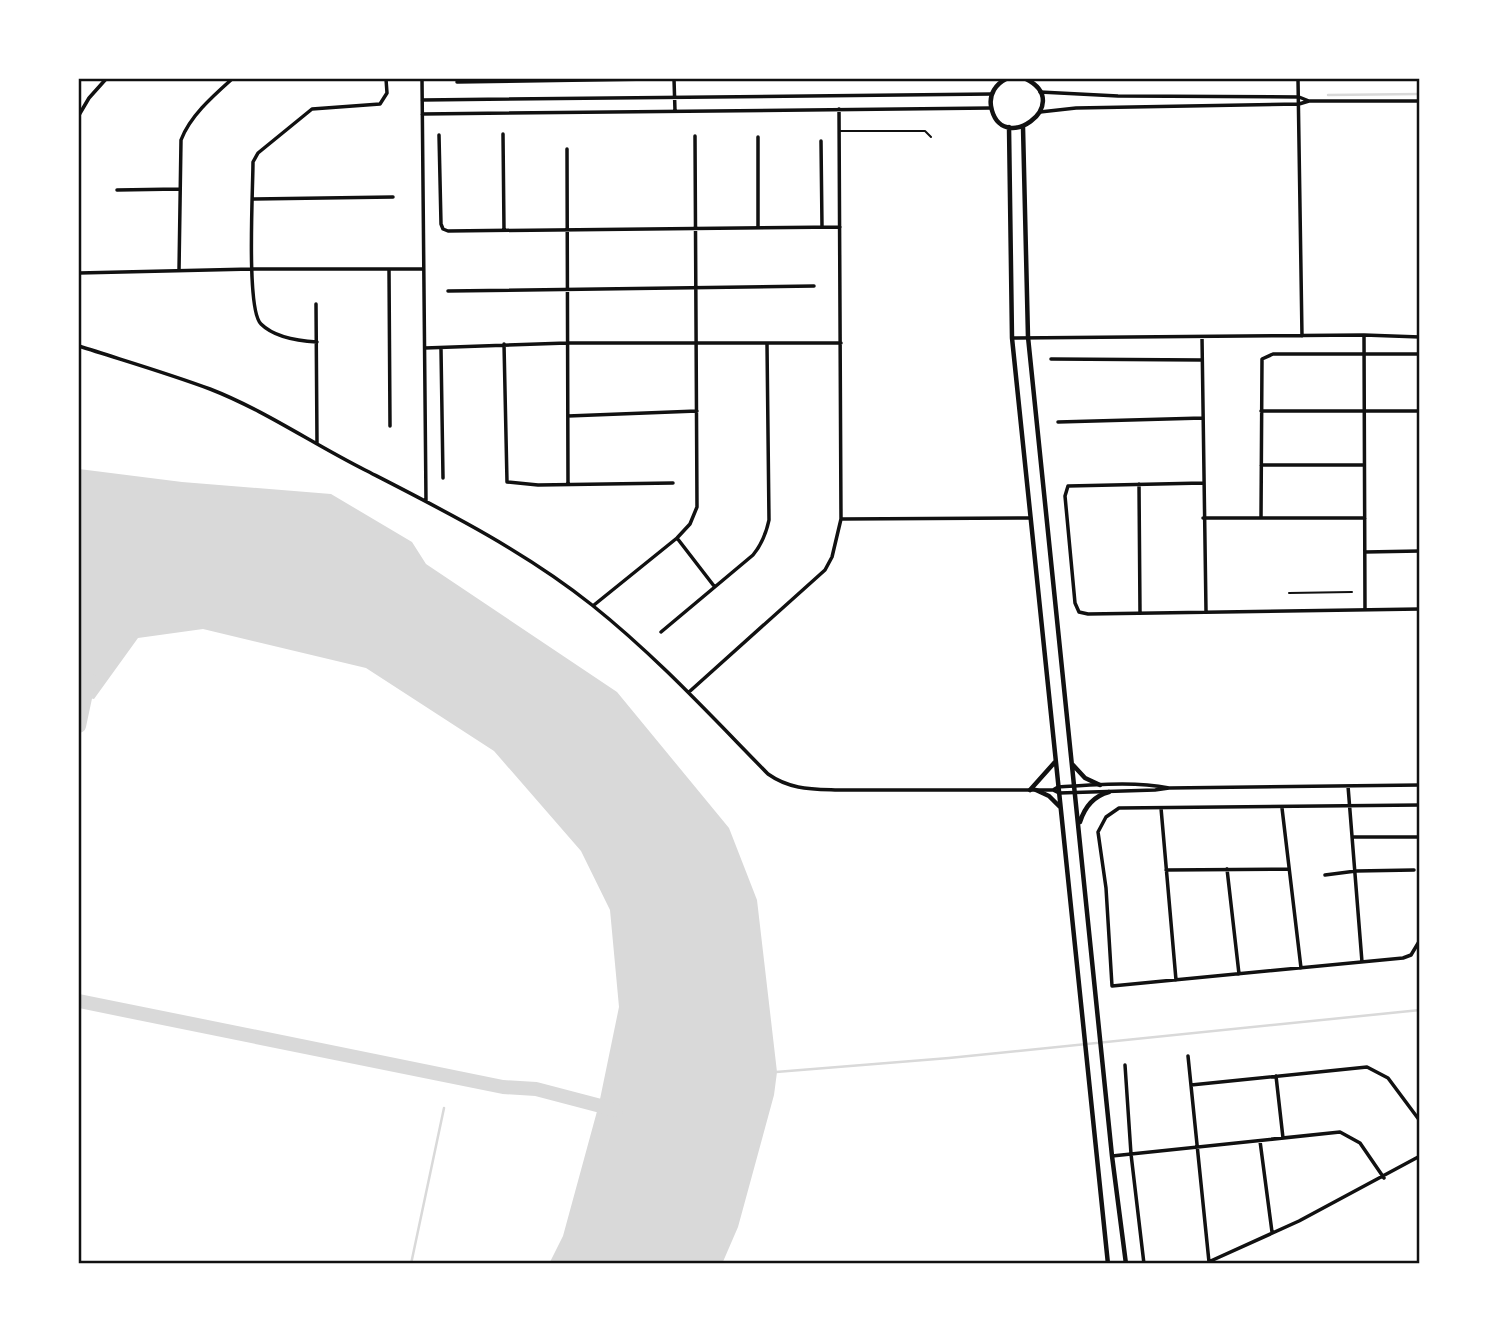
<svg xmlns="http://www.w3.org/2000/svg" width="1499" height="1343" font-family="Overpass,sans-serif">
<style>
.water{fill:#d9d9d9}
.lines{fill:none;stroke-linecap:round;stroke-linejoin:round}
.stream{stroke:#d9d9d9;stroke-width:2.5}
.river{stroke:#d9d9d9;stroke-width:14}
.service{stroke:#111;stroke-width:2}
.minor{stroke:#111;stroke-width:3.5}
.tertiary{stroke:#111;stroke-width:4.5}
.neatline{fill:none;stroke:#111;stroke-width:2.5}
</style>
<rect width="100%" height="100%" fill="#fff"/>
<path class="water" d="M79 469 182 482 331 494 412 542 426 564 617 692 729 828 757 900 777 1072 774 1095 738 1227 722 1264H549L563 1236 599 1104 619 1007 610 910 581 851 494 751 366 668 203 629 138 638 94 699 79 696Z"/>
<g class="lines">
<path class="stream" d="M1328 95 1420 94
M776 1072 949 1058 1420 1010
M411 1264 444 1108"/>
<path class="river" d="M79 726 89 679
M79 1001 503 1087 536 1089 616 1110"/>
<path class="service" d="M840 131H925L931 137
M1289 593 1352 592"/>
<path class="minor" d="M422 79 426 501
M674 79 675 111
M1298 79 1302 336
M457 82 652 79
M1040 92 1118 96 1299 97 1309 101
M422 100 992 94
M1040 112 1076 108 1299 104 1309 101H1420
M422 114 991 108
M79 115 89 98 106 79
M503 134 504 230
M439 135 441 224 443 229 448 231 840 227
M758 137V228
M821 141 822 227
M567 149 568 484
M117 190 179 189
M253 199 393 197
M389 269 390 426
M179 271 181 140C190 116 213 96 232 79
M79 273 252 269H423
M448 291 814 286
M316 304 317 443
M1364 335 1365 610
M1202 337 1206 611
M1012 338 1364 335 1420 337
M317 342C299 341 274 337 261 324 246 310 253 189 253 162L258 153 312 109 380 104 387 93 386 79
M504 344 507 482 538 485 673 483
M79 346C122 360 167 373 210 389 264 410 313 444 365 470 443 510 523 550 592 605 656 656 711 716 768 774 789 789 810 789 835 790H1053L1059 793 1155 790 1169 788
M425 348 567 343H841
M441 349 443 478
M1051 359 1202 360
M1261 411H1420
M568 416 697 411
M1058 422 1203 418
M1261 465H1364
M1203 483 1068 486 1065 496 1075 603 1079 612 1088 614 1420 609
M1139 484 1140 613
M1203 518H1365
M1261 518 1262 359 1273 354H1420
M841 519 1030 518
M677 538 714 586
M1365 552 1420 551
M594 605 677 538 690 524 697 507 695 136
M661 632 753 555C762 544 766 534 769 520L767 344
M689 692 825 570 832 557 841 519 839 109
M1348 786 1362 962
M1053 790 1058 787C1095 785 1133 781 1169 788L1420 785
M1420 805 1119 808 1106 817 1098 832 1106 888 1112 986 1403 958 1411 955 1420 940
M1161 808 1176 980
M1282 808 1301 968
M1352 837H1420
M1227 869 1239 974
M1166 870 1289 869
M1325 875 1356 871 1414 870
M1188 1056 1209 1262
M1125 1065 1131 1154 1144 1264
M1276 1076 1283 1138
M1191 1085 1367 1067 1388 1078 1420 1121
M1260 1141 1272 1232
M1112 1156 1340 1132 1360 1143 1384 1178
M1204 1264 1299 1221 1420 1156"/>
<path class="tertiary" d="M1006 79C996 84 989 94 991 106 1000 158 1076 104 1026 79
M1009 127 1012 338 1108 1264
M1023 127 1028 337 1112 1156 1126 1264
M1073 765 1085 778 1100 785
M1030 790 1055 762
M1036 790 1049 796 1060 807
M1080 822C1085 806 1094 796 1109 792"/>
</g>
<rect width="1499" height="1343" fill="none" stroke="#ffffff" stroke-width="161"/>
<rect x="80" y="80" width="1338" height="1182" class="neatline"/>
</svg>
